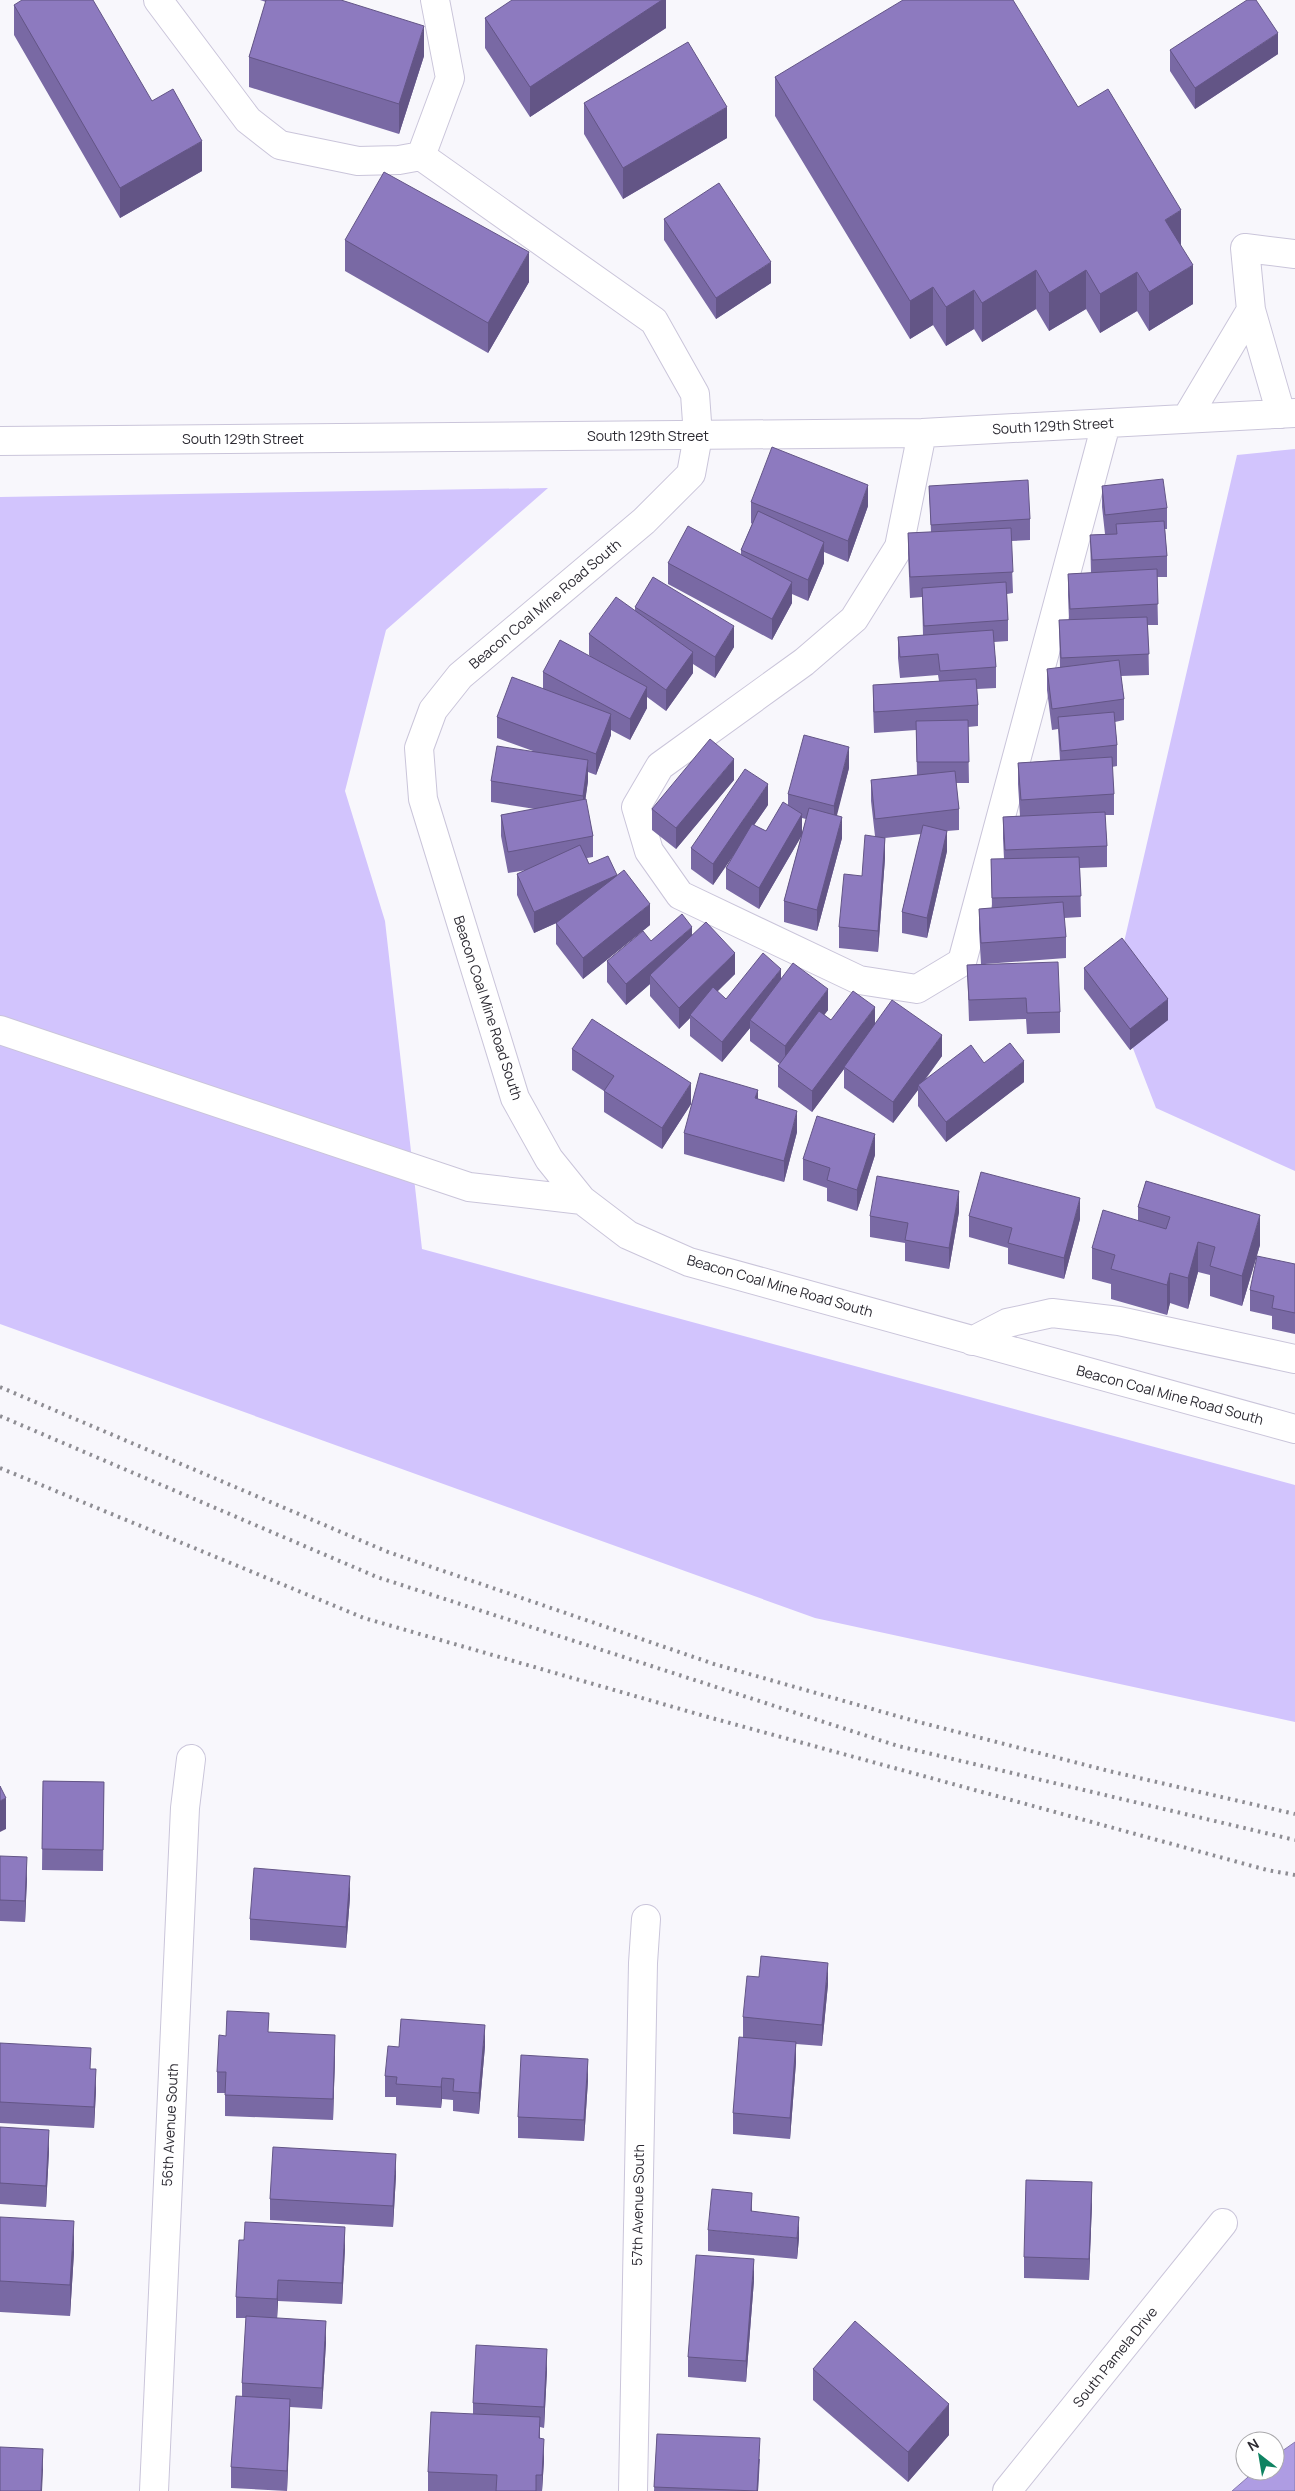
<svg xmlns="http://www.w3.org/2000/svg" width="1295" height="2491" font-family="Manrope,sans-serif">
<style>
.green{fill:#d2c4fd}
.water{fill:#ae9ce3;stroke:#877aae}
.lines{fill:none;stroke-linecap:round;stroke-linejoin:round}
.minor-casing{stroke:#cac5da;stroke-width:30}
.minor{stroke:#fff;stroke-width:28}
.rail{stroke:#8e8d93;stroke-width:4;stroke-dasharray:2.5 5;stroke-linecap:butt}
.wall{fill:#7969a4}
.shaded-wall{fill:#635586}
.building{fill:#8d7abf;stroke:#635586}
.labels{text-anchor:middle;stroke-width:4.5;stroke-linejoin:round;paint-order:stroke}
.street-label{font-size:14px;fill:#2c2a32;stroke:#fff}
</style>
<rect width="100%" height="100%" fill="#f8f7fc"/>
<path class="green" d="M1295 449V1171L1156 1108 1112 994 1237 455Z
M548 488 386 630 345 791 385 921 422 1249 1295 1485V1722L815 1618 0 1324V497Z"/>
<path class="water" d="M1295 2442V2491H1232L1255 2471H1275V2456Z"/>
<g class="lines">
<defs>
<path id="minor" d="M158 0 248 120 280 145 358 161 399 160 421 156 654 321 695 394 698 436 691 474 644 521 460 676 433 710 419 748 423 799 515 1098 549 1159 582 1200 628 1235 689 1262 1295 1429
M421 156 450 78 435 0
M1251 310 1245 248 1295 254
M1186 419 1251 310 1281 414
M922 433 899 547 854 619 804 662 660 766 636 807 649 851 680 895 859 980 917 989 962 962 1106 424
M0 441 922 433 1295 413
M0 1030 469 1187 582 1200
M972 1341 1007 1323 1052 1313 1119 1321 1295 1359
M154 2491 185 1808 191 1759
M633 2491 643 1963 646 1919
M1007 2491 1223 2223"/>
</defs>
<use href="#minor" class="minor-casing"/>
<use href="#minor" class="minor"/>
<path class="rail" d="M0 1387 388 1552 714 1664 911 1720 1109 1771 1295 1814
M0 1416 377 1577 898 1746 1295 1840
M0 1468 364 1618 708 1717 1267 1870 1295 1875"/>
</g>
<path class="wall" d="M260 0H341L424 56 399 134 249 87V57L266 2Z
M666 0V28L530 117 485 48V18Z
M14 5 152 101 202 171 120 218 14 35Z
M1170 50 1278 54 1195 109 1170 71Z
M775 77 1078 107 1181 246 1193 304 1149 331 1137 311 1100 333 1086 309 1049 331 1036 309 982 342 974 329 946 346 933 325 910 339 775 116Z
M584 103 727 138 623 199 584 134Z
M664 219 771 283 716 319 664 240Z
M345 240 529 282 488 353 345 271Z
M929 486 1030 519V540L1011 541 1013 593 1007 594 1008 620V641L994 642 996 667V688L977 689 978 705V726L968 727 969 783H956L959 809V830L947 831V851L927 938 902 933V912L921 834 885 838V858L878 952 839 948V927L862 876 875 836 871 801V780L917 775 916 730 874 733 873 706V685L939 681 938 675 900 678 898 658V637L923 635 922 597 910 598 908 553V533L931 532Z
M1102 486 1167 508V529H1165L1167 556V577H1157L1158 625H1148L1149 675 1121 676 1124 699V720L1115 722 1117 745V766L1112 767 1114 794V815H1105L1107 846V867L1080 868 1081 917 1064 918 1066 937V958L985 964 1060 1012V1033L1027 1034 1026 1019 969 1021 967 965 981 964 979 929V909L992 908 991 859H1004L1003 838V817L1020 816 1018 784V763L1060 760 1058 729 1052 730 1047 690V669L1060 668 1059 620H1069L1068 595V574L1091 573 1090 535 1105 534 1102 507Z
M751 502 868 506 848 562 824 552V563L808 601 792 594V603L772 640 668 584V563L741 555V550L752 524 751 523Z
M635 607 734 647 715 678 693 664V673L666 711 647 697V708L630 740 611 730V735L596 775 588 772V781L585 800 593 836V857L587 858 589 864 617 876 650 925 583 979 556 944V923L534 933 517 895V874L527 870 508 873 501 836V815L535 809 491 802V781L533 751 497 738V717L543 689V672L592 658 589 655V634L635 610Z
M849 768 836 816 842 838 817 931 784 922V901L806 819 802 818V835L759 909 726 889V868L737 850 713 885 691 869V848L768 805 754 825 766 831 788 805V794Z
M734 780 676 849 652 830V809Z
M692 935 735 974 717 992 726 999 781 978 828 1010 824 1015 831 1020 875 1025 942 1056 925 1080 984 1063 1024 1082 946 1142 918 1106V1090L893 1123 844 1088V1069L812 1112 778 1087V1066L780 1064 750 1041V1028L722 1062 690 1036V1018L679 1029 650 996V984L626 1005 607 982V961L651 941Z
M1084 968 1168 1020 1130 1050 1084 989Z
M572 1049 691 1104 662 1149 604 1112V1091L572 1070Z
M758 1099 797 1132 784 1182 684 1154V1133Z
M875 1155 857 1211 827 1201V1188L803 1180V1159Z
M1146 1181 1260 1245 1242 1306 1210 1296V1275L1198 1272 1188 1309 1170 1303 1167 1315 1111 1299V1284L1092 1279V1248L1138 1221V1207Z
M959 1212 949 1269 905 1261V1243L870 1237V1216Z
M969 1216 1080 1219 1064 1279 1008 1264V1248L969 1237Z
M1295 1264V1334L1272 1329V1316L1250 1311V1290Z
M43 1781 104 1782 103 1871 42 1870Z
M0 1856 27 1878 25 1922 0 1921Z
M350 1897 346 1948 250 1940V1919Z
M828 1984 822 2046 796 2044V2062L790 2139 733 2134V2113L743 2037V2017Z
M269 2032 335 2056 333 2120 225 2116V2093H217V2072L226 2036Z
M0 2043 91 2069 96 2090 94 2128 0 2123Z
M485 2046 479 2114 453 2111V2100L442 2099 441 2108 396 2105V2097H385V2076L399 2047Z
M588 2080 584 2141 518 2138V2117Z
M0 2127 49 2151 46 2207 0 2204Z
M396 2175 393 2227 270 2220V2199Z
M1092 2203 1089 2280 1024 2278V2257Z
M0 2217 74 2252 70 2316 0 2312Z
M708 2230 799 2238 797 2259 708 2251Z
M345 2248 342 2304 278 2301 277 2318 326 2342 322 2409 290 2407 287 2491 231 2488V2467L242 2396V2383L246 2318H236V2297Z
M754 2280 746 2382 688 2377V2357Z
M813 2369 949 2435 908 2482 813 2400Z
M547 2370 544 2428 540 2427V2438L544 2460 542 2491H428V2472L473 2414V2403Z
M657 2434 760 2459 758 2491H654Z"/>
<path class="shaded-wall" d="M662 0H666V28L530 117V87Z
M424 26V56L399 134V104Z
M1278 33V54L1195 109V88Z
M727 107V138L623 199V168Z
M202 141V171L120 218V188Z
M1181 210V249L1165 220Z
M529 252V282L488 353V323Z
M771 262V283L716 319V298Z
M1193 265V304L1149 331V292Z
M1036 270V309L982 342V303Z
M1086 270V309L1049 331V293Z
M1137 272V311L1100 333V294Z
M933 287V325L910 339V301Z
M974 290V329L946 346V307Z
M868 485V506L848 562V541Z
M824 542V563L808 601V580Z
M792 582V603L772 640V619Z
M734 626V647L715 678V657Z
M693 652V673L666 711V690Z
M647 687V708L630 740V719Z
M611 714V735L596 775V754Z
M849 747V768L834 827V806Z
M734 759V780L676 849V828Z
M588 760V781L583 817V796Z
M768 784V805L713 885V864Z
M802 814V835L759 909V888Z
M842 817V838L817 931V910Z
M947 831V851L927 938V918Z
M885 838V858L878 952V931Z
M617 875V896L534 933V912Z
M650 904V925L583 979V958Z
M692 927V948L650 975V984L626 1005V984Z
M735 953V974L692 1016 690 1015V1018L679 1029V1008Z
M781 969V990L750 1020V1028L722 1062V1042Z
M828 989V1010L785 1067V1046Z
M1168 999V1020L1130 1050V1029Z
M875 1007V1028L844 1067V1069L812 1112V1091Z
M942 1035V1056L919 1087 918 1085V1090L893 1123V1102Z
M1024 1061V1082L946 1142V1122Z
M691 1083V1104L662 1149V1128Z
M758 1090V1110L755 1098Z
M797 1111V1132L784 1182V1161Z
M875 1134V1155L857 1211V1190Z
M959 1191V1212L949 1269V1248Z
M1080 1198V1219L1064 1279V1258Z
M1260 1215V1245L1242 1306V1276Z
M1198 1242V1272L1188 1309V1278Z
M1170 1273V1303L1167 1315V1285Z
M6 1798V1829L0 1832V1801Z
M27 1857V1878L25 1922V1901Z
M350 1876V1897L346 1948V1927Z
M828 1963V1984L822 2046V2025Z
M485 2025V2046L479 2114V2093Z
M335 2035V2056L333 2120V2099Z
M796 2042V2062L790 2139V2118Z
M588 2059V2080L584 2141V2120Z
M96 2069V2090L94 2128V2107Z
M442 2078V2099L441 2108V2087Z
M49 2130V2151L46 2207V2186Z
M396 2154V2175L393 2227V2206Z
M1092 2182V2203L1089 2280V2259Z
M752 2193V2214L751 2211Z
M799 2217V2238L797 2259V2238Z
M74 2221V2252L70 2316V2285Z
M345 2227V2248L342 2304V2283Z
M754 2259V2280L746 2382V2361Z
M278 2280V2301L277 2320V2299Z
M326 2321V2342L322 2409V2388Z
M547 2349V2370L544 2428V2407Z
M290 2399V2420L287 2491V2471Z
M949 2404V2435L908 2482V2452Z
M760 2438 758 2491H757Z
M544 2439V2460L542 2491V2475Z
M43 2449V2470L42 2491H41Z"/>
<path class="building" d="M22 0H93L152 101 173 89 202 141 120 188 14 5Z
M266 0H341L424 26 399 104 249 57Z
M512 0H662L530 87 485 18Z
M903 0H1013L1078 107 1108 89 1181 210 1165 220 1193 265 1149 292 1137 272 1100 294 1086 270 1049 293 1036 270 982 303 974 290 946 307 933 287 910 301 775 77Z
M1247 0H1256L1278 33 1195 88 1170 50Z
M688 42 727 107 623 168 584 103Z
M384 172 529 252 488 323 345 240Z
M719 183 771 262 716 298 664 219Z
M772 447 868 485 848 541 751 502Z
M1163 479 1167 508 1105 515 1102 486Z
M1028 480 1030 519 931 525 929 486Z
M758 511 824 542 808 580 741 550Z
M1164 521 1167 556 1092 560 1090 535 1117 534 1116 524Z
M688 526 792 582 772 619 668 563Z
M1011 528 1013 572 910 577 908 533Z
M1157 569 1158 604 1070 609 1068 574Z
M653 577 734 626 715 657 635 607Z
M1006 582 1008 620 924 626 922 588Z
M616 597 693 652 666 690 589 634Z
M1147 617 1149 654 1061 658 1059 620Z
M993 630 996 667 940 671 938 654 900 657 898 637Z
M560 640 647 687 630 719 543 672Z
M1119 660 1124 699 1052 709 1047 669Z
M512 677 611 714 596 754 497 717Z
M976 679 978 705 874 712 873 685Z
M1114 712 1117 745 1061 751 1058 717Z
M968 720 969 762H917L916 721Z
M804 735 849 747 834 806 788 794Z
M710 739 734 759 676 828 652 809Z
M497 746 588 760 583 796 491 781Z
M1112 757 1114 794 1021 800 1018 763Z
M745 769 768 784 713 864 691 848Z
M955 771 959 809 875 819 871 780Z
M586 799 593 836 508 852 501 815Z
M783 802 802 814 759 888 726 868 752 824 766 831Z
M809 808 842 817 817 910 784 901Z
M1105 812 1107 846 1005 850 1003 817Z
M923 825 947 831 927 918 902 912Z
M865 835 885 838 878 931 839 927 844 874 862 876Z
M580 845 589 864 608 856 617 875 534 912 517 874Z
M1079 857 1081 896 992 898 991 859Z
M624 870 650 904 583 958 556 923Z
M1063 902 1066 937 981 943 979 909Z
M682 914 692 927 626 984 607 961 643 931 651 941Z
M706 922 735 953 679 1008 650 975Z
M1122 938 1168 999 1130 1029 1084 968Z
M763 953 781 969 722 1042 690 1015 713 987 726 999Z
M1058 962 1060 1012 1027 1013 1026 998 969 1000 967 965Z
M793 963 828 989 785 1046 750 1020Z
M853 991 875 1007 812 1091 778 1066 819 1011 831 1020Z
M892 1000 942 1035 893 1102 844 1067Z
M592 1019 691 1083 662 1128 604 1091 614 1076 572 1049Z
M1010 1043 1024 1061 946 1122 918 1085 971 1045 984 1063Z
M700 1073 758 1090 755 1098 797 1111 784 1161 684 1133Z
M817 1116 875 1134 857 1190 827 1180 830 1168 803 1159Z
M981 1172 1080 1198 1064 1258 1008 1243 1012 1228 969 1216Z
M877 1176 959 1191 949 1248 905 1240 908 1223 870 1216Z
M1146 1181 1260 1215 1242 1276 1210 1266 1215 1247 1198 1242 1188 1278 1170 1273 1167 1285 1111 1269 1115 1255 1092 1248 1103 1210 1166 1229 1170 1217 1138 1207Z
M1257 1256 1295 1264V1313L1272 1308 1274 1296 1250 1290Z
M43 1781 104 1782 103 1850 42 1849Z
M0 1786 6 1798 0 1801Z
M0 1856 27 1857 25 1901 0 1900Z
M254 1868 350 1876 346 1927 250 1919Z
M761 1956 828 1963 822 2025 743 2017 747 1976 759 1977Z
M227 2011 269 2013 268 2032 335 2035 333 2099 225 2095 226 2072H217L219 2035 226 2036Z
M401 2019 485 2025 479 2093 453 2091 454 2079 442 2078 441 2087 396 2084 397 2077 385 2076 388 2046 399 2047Z
M739 2037 796 2042 790 2118 733 2113Z
M0 2043 91 2048 90 2069H96L94 2107 0 2102Z
M521 2055 588 2059 584 2120 518 2117Z
M0 2127 49 2130 46 2186 0 2183Z
M273 2147 396 2154 393 2206 270 2199Z
M1026 2180 1092 2182 1089 2259 1024 2257Z
M712 2189 752 2193 751 2211 799 2217 797 2238 708 2230Z
M0 2217 74 2221 70 2285 0 2281Z
M245 2222 345 2227 342 2283 278 2280 277 2299 236 2297 239 2240H244Z
M696 2255 754 2259 746 2361 688 2357Z
M246 2316 326 2321 322 2388 242 2383Z
M855 2321 949 2404 908 2452 813 2369Z
M476 2345 547 2349 544 2407 473 2403Z
M236 2396 290 2399 287 2471 231 2467Z
M431 2412 540 2417 539 2438 544 2439 542 2475H536V2491H496L497 2475 428 2472Z
M657 2434 760 2438 757 2491 654 2487Z
M0 2447 43 2449 41 2491H0Z"/>
<g class="labels">
<g class="street-label">
<text transform="translate(1053 426) rotate(-3)" y="5">South 129th Street</text>
<text x="648" y="441">South 129th Street</text>
<text x="243" y="444">South 129th Street</text>
<text transform="translate(545 604) rotate(-40)" y="5">Beacon Coal Mine Road South</text>
<text transform="translate(488 1008) rotate(72)" y="5">Beacon Coal Mine Road South</text>
<text transform="translate(780 1286) rotate(16)" y="5">Beacon Coal Mine Road South</text>
<text transform="translate(1170 1395) rotate(15)" y="5">Beacon Coal Mine Road South</text>
<text transform="translate(170 2125) rotate(-87)" y="5">56th Avenue South</text>
<text transform="translate(638 2205) rotate(-89)" y="5">57th Avenue South</text>
<text transform="translate(1115 2357) rotate(-51)" y="5">South Pamela Drive</text>
</g>
</g>
<g transform="translate(1260 2456) rotate(329)"><circle r="24" fill="#ffffff" stroke="#abaaad"/>
<path d="M0-4L9 19L0 12L-9 19Z" fill="#0f8362"/>
<text y="-8" font-size="14" font-weight="bold" text-anchor="middle" fill="#2c2a32">N</text>
</g>
</svg>
